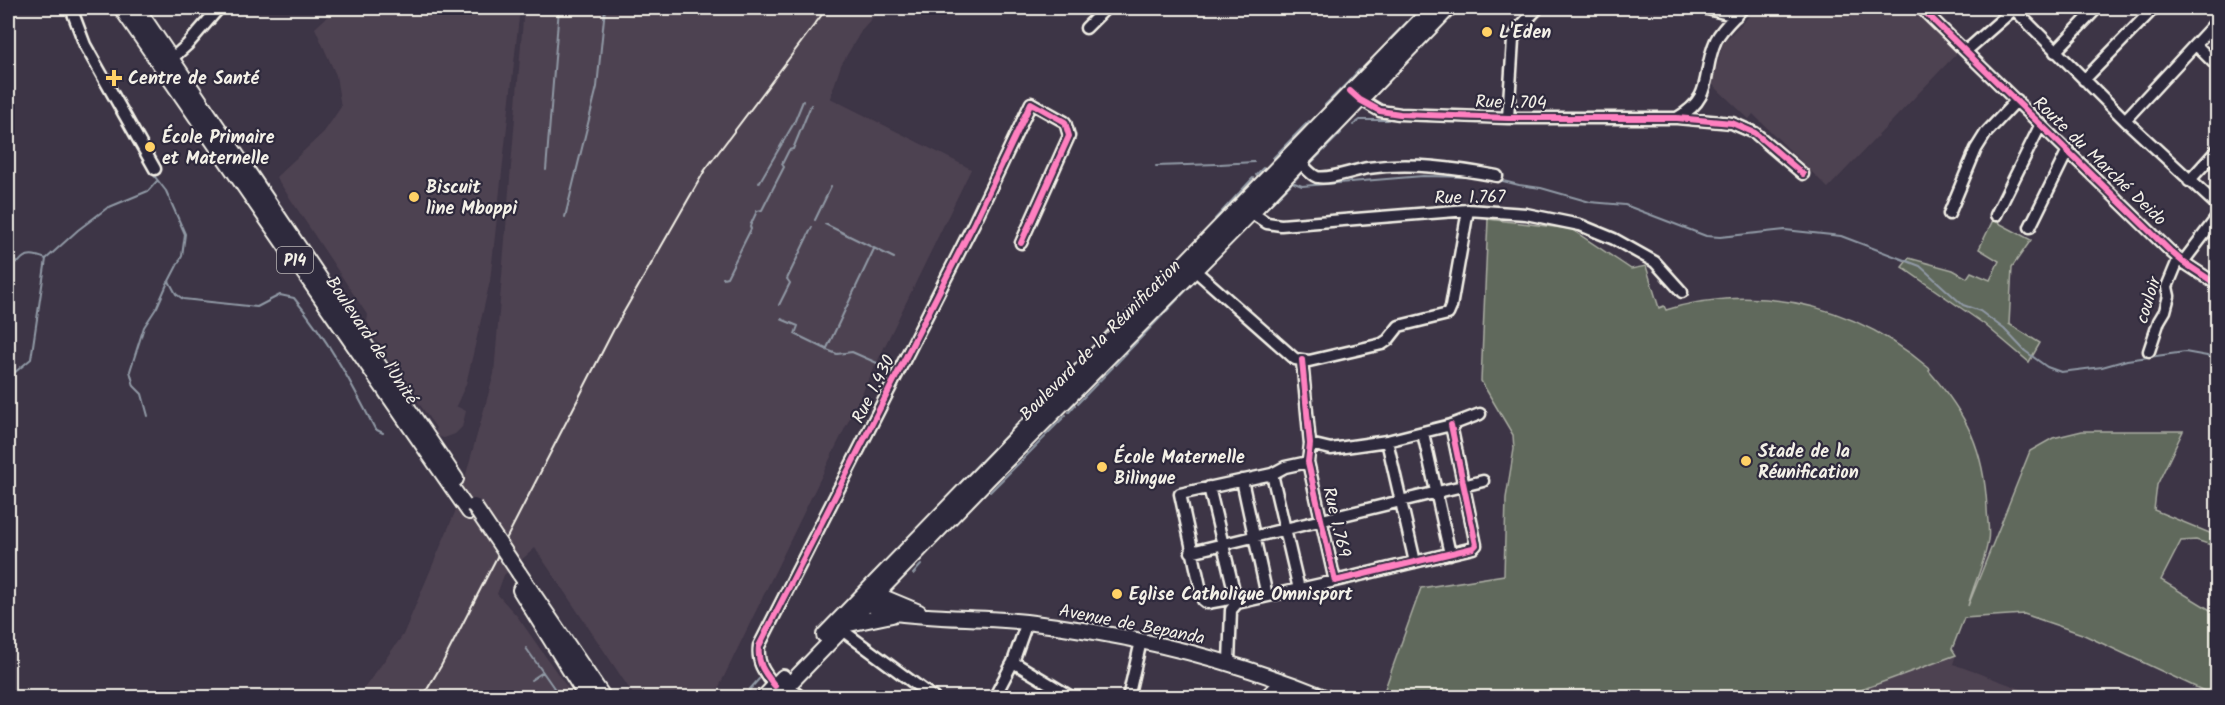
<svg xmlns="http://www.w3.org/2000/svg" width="2225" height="705" font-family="Kalam,sans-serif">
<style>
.built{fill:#4e4251}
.green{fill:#60695c;stroke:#aaada2;stroke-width:1.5}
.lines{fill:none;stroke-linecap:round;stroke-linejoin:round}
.stream{stroke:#9099a5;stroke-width:2}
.minor-casing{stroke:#f4f1e8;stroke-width:15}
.major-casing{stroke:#f4f1e8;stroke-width:18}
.minor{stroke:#2f2a3d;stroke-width:10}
.major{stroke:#2f2a3d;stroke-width:14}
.rail{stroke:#f4f1e8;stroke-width:2}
.major-bridge-casing{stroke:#f4f1e8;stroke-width:18;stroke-linecap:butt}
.major-bridge{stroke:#2f2a3d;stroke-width:14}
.cycleway-casing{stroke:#2f2a3d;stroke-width:10}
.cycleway{stroke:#ff80c0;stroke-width:6}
.poi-dot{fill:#ffd166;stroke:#2f2a3d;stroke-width:2}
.labels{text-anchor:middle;stroke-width:4.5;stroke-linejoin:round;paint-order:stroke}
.shield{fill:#2f2a3d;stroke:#b9b5b5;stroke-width:1.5}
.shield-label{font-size:16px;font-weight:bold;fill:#f4f1e8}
.poi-label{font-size:18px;font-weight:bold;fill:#f4f1e8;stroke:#2f2a3d;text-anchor:start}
.street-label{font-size:18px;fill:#f4f1e8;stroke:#2f2a3d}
</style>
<rect width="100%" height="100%" fill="#3d3546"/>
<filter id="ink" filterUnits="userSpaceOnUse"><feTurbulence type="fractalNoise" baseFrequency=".0167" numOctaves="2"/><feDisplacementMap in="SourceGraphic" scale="12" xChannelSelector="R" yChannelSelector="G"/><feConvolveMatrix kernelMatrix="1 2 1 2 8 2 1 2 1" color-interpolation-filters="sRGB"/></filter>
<g filter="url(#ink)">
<path class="built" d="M337 8H520L490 281 466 384 456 406 466 411 462 427 455 434 444 438 436 436V428L378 344 367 321 368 316 276 177 324 132 341 107 336 75 315 28Z
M524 8H881L863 28 841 65 830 98 971 169 714 697H635L535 548 504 575 497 594 517 616 574 697 357 698 403 635 456 510 494 374Z
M1757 8H1913L1958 52 1828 188 1753 114 1749 119 1712 84 1723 43Z
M1956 655 1953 664 2043 697 1842 698Z"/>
<path class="green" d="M1488 219 1571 229 1631 269 1646 266 1659 308 1664 306 1666 310C1686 303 1705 301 1725 299 1803 294 1871 319 1930 369L1929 371C1967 415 1984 449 1987 508 1987 518 1990 530 1988 540 1985 563 1973 585 1968 606L2030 451 2053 438 2082 431H2183L2157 485 2154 510 2217 536V547L2196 540 2181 541 2161 580 2217 614V697L2082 634 2024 614 1964 618 1952 649 1956 655 1842 697H1382L1421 588 1504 575 1506 498 1514 449 1513 435 1481 381Z
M1993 220 2031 240 2012 267 2009 324 2040 343 2029 362 1984 324 1902 267 1909 258 1953 270 1967 278 1971 272 1990 280 1999 261 1979 249Z"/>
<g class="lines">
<path class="stream" d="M1452 14 1459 8
M1389 40 1421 8
M181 43 212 8
M1348 82 1359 70
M2153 99 2170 80
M1325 105 1347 83
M1418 121H1426
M1430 121H1443
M1353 125 1360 120H1388
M1322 152 1341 133
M1273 158 1309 121
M1220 164 1254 162
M1309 165 1320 154
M1156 166 1218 164
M546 170 559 8
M152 173 166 191 185 234 182 256 169 281 176 294 183 299 257 307 280 295 294 298C327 338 351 382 375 429L383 433
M1256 175 1263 168
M1295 180 1303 171
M1499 180 1519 185 1541 188 1590 202 1625 205 1706 236 1720 237 1785 230 1841 236 1920 266 1963 305 1980 311 2004 329 2025 351 2047 367 2061 372 2102 367 2127 360 2185 352 2218 358
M2199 180 2218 196
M1292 182 1302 186 1423 176 1472 177
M759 183 794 123 803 101
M1240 192 1253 178
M1263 212 1291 184
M565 217 597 87 605 8
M1215 219 1239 193
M815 220 831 187
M825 224 894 258
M8 263 19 262C26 252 36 255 46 259
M1202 273 1254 219
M723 278 727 277 751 229 750 226 757 211 762 210 784 167 782 164 789 150 793 149 811 105
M1136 300 1147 288
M779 305 790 283 787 279 812 227
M781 319 798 326 795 334 826 349
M827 348 874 249
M827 350 837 354 852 352 877 363
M1115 365 1198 278
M8 378 31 359 46 259 78 230 107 208 148 191 157 181
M1078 403 1113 367
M1033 408 1114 324
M1069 412 1075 405
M148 416 142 394 134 386 130 371 144 327 157 307 168 282
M1046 435 1066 415
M960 483 1032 409
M990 492 1045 437
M913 574 921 565
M526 648 561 698
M531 680 543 672
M742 698 759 679
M1865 698 1878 691"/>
<defs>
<path id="minor" d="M71 8 85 45 155 169
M1703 8 1736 16
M1921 8 2170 251 2183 262 2218 285
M2013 8 2125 120 2218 206
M1086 28 1106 8
M2196 45 2218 67
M1966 51 2015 8
M2055 52 2097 8
M166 64 187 45 219 8
M2084 80 2154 8
M1355 96 1380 111 1400 114 1508 118H1677L1732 123 1755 133 1803 174
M1508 118 1513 40 1520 27 1538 8
M1677 118C1715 97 1701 73 1716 40 1722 28 1734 18 1743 8
M2125 120 2218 20
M1300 162C1305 167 1311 175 1317 177 1330 180 1354 170 1368 168 1411 162 1455 168 1497 176
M2189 181 2218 149
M1246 209 1267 223 1281 225 1468 210 1526 214 1580 225 1614 239 1655 262 1682 292
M1949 214 1976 149 1986 133 2017 100
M1996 215 2041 124
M2030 227 2068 150
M2183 262 2218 216
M1190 266 1285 350 1295 359 1309 361 1382 344 1388 340 1399 326 1448 314 1451 307 1468 210
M2149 351 2159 321 2165 311 2169 296 2167 287 2179 258
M1302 360 1310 444 1308 462 1335 581 1473 548 1476 545 1451 425
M1423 433 1450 554
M1387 441 1415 562
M1310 444 1331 449 1387 441 1451 425 1480 414
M1272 474 1299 589
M1242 480 1267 596
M1209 487 1237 603
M1191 552 1483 481
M1235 598 1207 603 1203 600 1180 494 1272 474 1285 467 1308 462
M842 630 934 698
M1013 662 1073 698
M1229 662 1231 610 1237 603 1335 581
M783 682 802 698
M775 686C764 672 757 664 759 646L974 223 1031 103 1065 122 1069 136 1021 243
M994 698 1013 662 1027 622
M1128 698 1141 641
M1263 698 1283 680"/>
<path id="major" d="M121 8 469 512
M137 8 456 479
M519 573 604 698
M520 590 587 698
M871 592 919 612
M862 597 876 608 889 612C934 619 981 617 1026 622 1129 634 1231 659 1327 698
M849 624 892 615
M824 635 1432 8
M763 698 783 677
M776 698 989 478 1250 214 1449 8"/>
</defs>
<use href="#minor" class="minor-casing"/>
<use href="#major" class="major-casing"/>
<use href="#minor" class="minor"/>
<use href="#major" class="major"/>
<path class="rail" d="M422 698 441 666 614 329 705 170 827 8"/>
<defs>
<path id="major-bridge" d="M474 506 519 573"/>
</defs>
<use href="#major-bridge" class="major-bridge-casing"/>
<use href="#major-bridge" class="major-bridge"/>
<defs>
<path id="cycleway" d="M1921 8 2170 251 2183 262 2218 285
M1350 91 1360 100 1380 111 1400 114 1508 118H1677L1732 123 1755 133 1803 174
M1302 360 1310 444 1308 462 1335 581 1473 548 1476 545 1451 425
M775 686C764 672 757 664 759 646L974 223 1031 103 1065 122 1069 136 1021 243"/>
</defs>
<use href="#cycleway" class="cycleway-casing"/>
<use href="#cycleway" class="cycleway"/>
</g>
</g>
<g class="poi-dot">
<circle cx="1487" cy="32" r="6"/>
<path d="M111 69h6v6h6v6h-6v6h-6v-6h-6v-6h6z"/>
<circle cx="150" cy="147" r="6"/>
<circle cx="414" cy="197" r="6"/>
<circle cx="1746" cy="461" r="6"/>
<circle cx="1102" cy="467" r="6"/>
<circle cx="1117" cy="594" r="6"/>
</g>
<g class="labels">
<rect class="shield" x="277" y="247" width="36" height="26" rx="4.5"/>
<g class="shield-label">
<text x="295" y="266">P14</text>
</g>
<g class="poi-label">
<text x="1499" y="38">L'Eden</text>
<text x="128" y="84">Centre de Santé</text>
<text x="162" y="143">École Primaire<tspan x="162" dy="21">et Maternelle</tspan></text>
<text x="426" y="193">Biscuit<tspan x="426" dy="21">line Mboppi</tspan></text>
<text x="1758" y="457">Stade de la<tspan x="1758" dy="21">Réunification</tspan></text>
<text x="1114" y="463">École Maternelle<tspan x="1114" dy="21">Bilingue</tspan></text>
<text x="1129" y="600">Eglise Catholique Omnisport</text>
</g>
<g class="street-label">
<text transform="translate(1511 102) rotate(1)" y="6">Rue 1.704</text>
<text transform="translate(2100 161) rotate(44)" y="6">Route du Marché Deido</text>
<text transform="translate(1470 197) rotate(-1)" y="6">Rue 1.767</text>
<text transform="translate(2148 300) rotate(-73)" y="6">couloir</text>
<text transform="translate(372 340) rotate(56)" y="6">Boulevard de l'Unité</text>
<text transform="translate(1100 340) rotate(-45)" y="6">Boulevard de la Réunification</text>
<text transform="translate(873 389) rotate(-63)" y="6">Rue 1.430</text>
<text transform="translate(1337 522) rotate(77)" y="6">Rue 1.769</text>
<text transform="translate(1132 624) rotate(11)" y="6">Avenue de Bepanda</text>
</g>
</g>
<rect width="2225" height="705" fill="none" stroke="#2f2a3d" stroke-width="30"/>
<rect x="15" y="15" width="2195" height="675" fill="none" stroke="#f4f1e8" stroke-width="2" filter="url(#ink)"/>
</svg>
